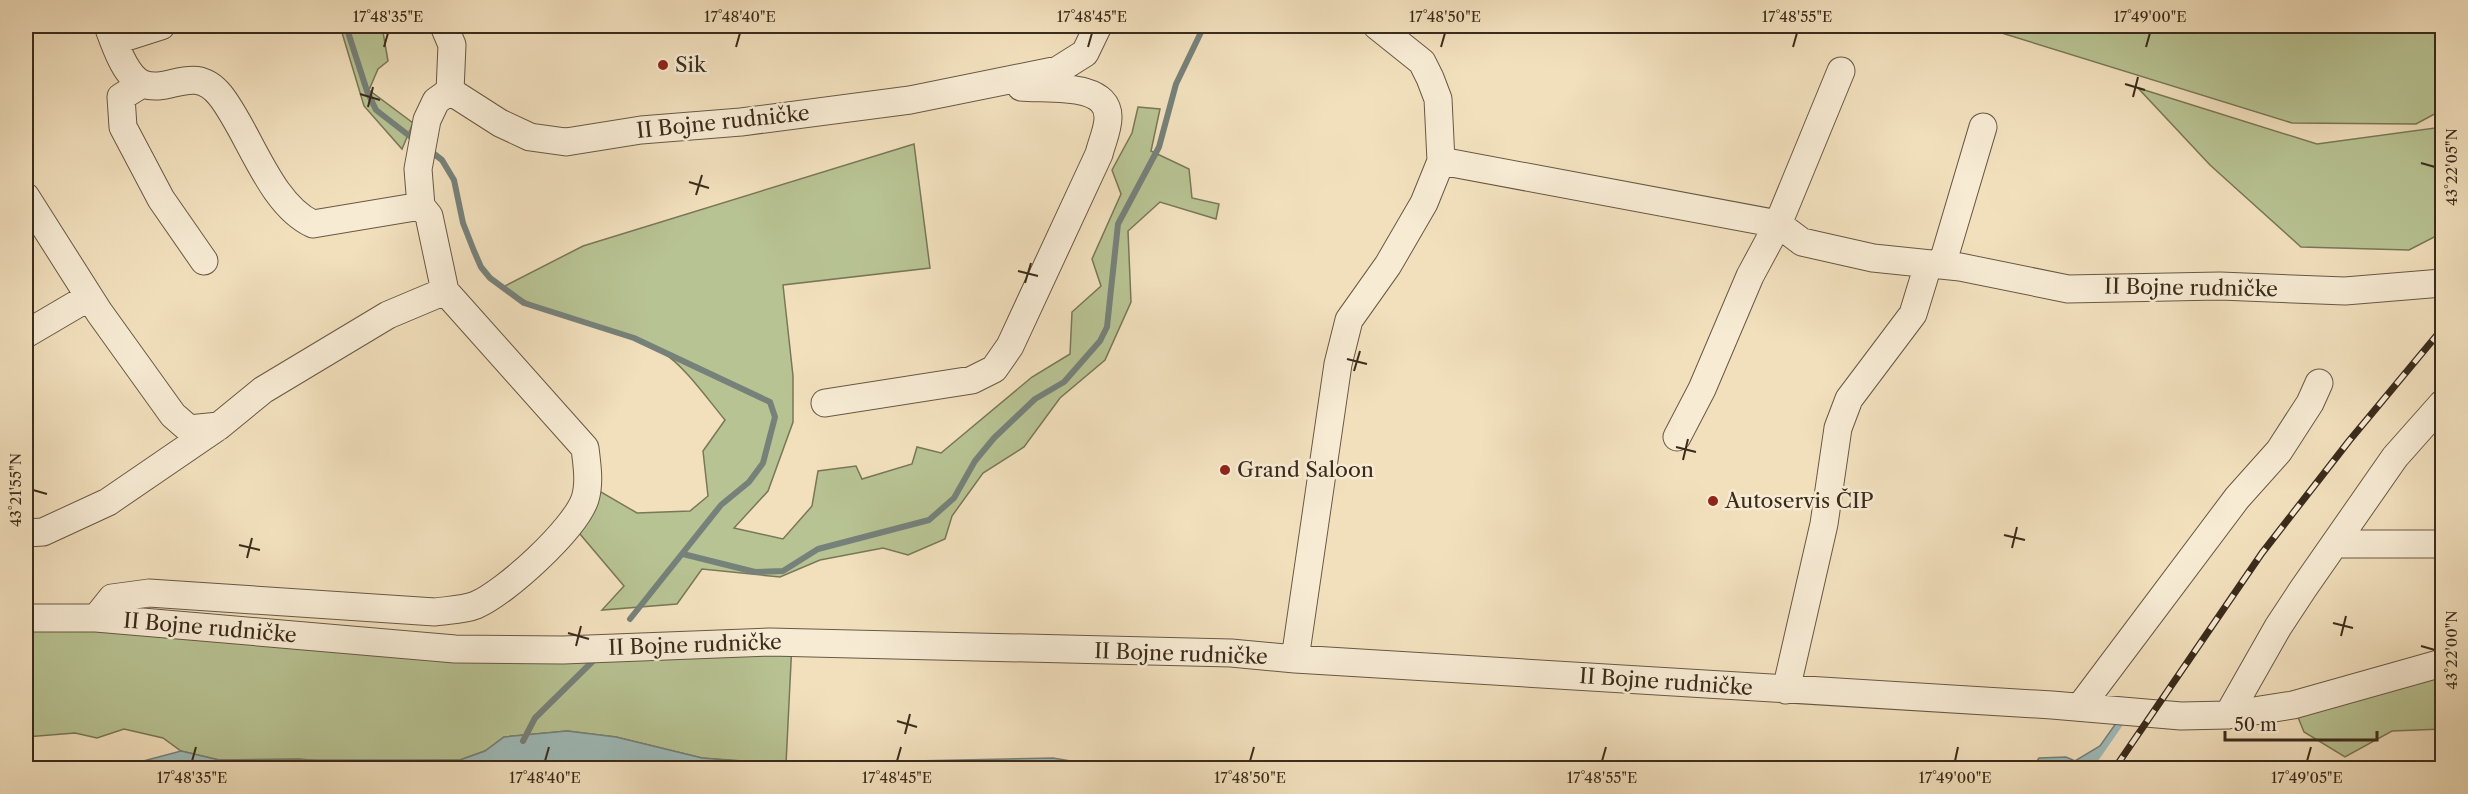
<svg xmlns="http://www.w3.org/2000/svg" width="2468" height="794" font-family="'Libre Caslon Text',serif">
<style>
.green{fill:#b8c393;stroke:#797757;stroke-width:1.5}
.water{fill:#9ebbba;stroke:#76817a;stroke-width:1.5}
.pier{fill:#f2e0bd}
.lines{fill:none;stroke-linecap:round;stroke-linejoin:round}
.stream{stroke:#76817a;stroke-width:6}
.minor-casing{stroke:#685844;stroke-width:29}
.minor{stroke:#f7ebd4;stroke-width:27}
.rail-casing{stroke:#3a2b1b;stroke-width:7}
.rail{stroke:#f7ebd4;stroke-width:4.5;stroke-dasharray:14;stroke-linecap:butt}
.ticks{fill:none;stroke:#3a2b1b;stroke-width:2}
.poi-dot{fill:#8f2418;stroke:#f7ebd4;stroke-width:2}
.labels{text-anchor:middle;stroke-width:5;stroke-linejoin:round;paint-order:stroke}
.poi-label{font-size:21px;fill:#3a2b1b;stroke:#f7ebd4;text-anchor:start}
.street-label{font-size:21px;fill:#3a2b1b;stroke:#f7ebd4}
.neatline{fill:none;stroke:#3a2b1b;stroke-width:2}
.ticks-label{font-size:15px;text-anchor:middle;fill:#3a2b1b}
</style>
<rect width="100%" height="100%" fill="#f2e0bd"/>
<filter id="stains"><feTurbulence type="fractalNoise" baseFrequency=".00333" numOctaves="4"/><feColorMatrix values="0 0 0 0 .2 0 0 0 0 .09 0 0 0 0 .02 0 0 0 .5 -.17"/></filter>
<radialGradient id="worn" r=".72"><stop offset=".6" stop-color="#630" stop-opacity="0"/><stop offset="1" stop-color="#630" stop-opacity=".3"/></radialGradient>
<path class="green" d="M340 26H382L388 61 378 69 369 90 413 123 402 149 364 106Z
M1979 26H2442V110L2416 124 2292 123Z
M2138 88 2317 144 2442 127V233L2409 250 2301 247 2210 165Z
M1138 107 1160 109 1151 151 1189 169 1192 198 1219 204 1216 219 1160 202 1128 231 1131 302 1105 360 1060 398 1024 447 983 473 952 516 945 539 908 555 883 548 820 560 780 577 702 569 677 604 602 610 624 586 580 534 596 489 637 513 690 511 708 496 703 451 725 420C710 402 682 363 663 353 613 323 550 322 503 287L583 246 914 144 930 268 783 285 793 376V422L768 491 734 528 783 539 812 506 818 471 856 466 862 479 912 464 917 447 941 453 1032 377 1070 354 1072 312 1101 286 1092 259 1121 194 1112 170 1132 133Z
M26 618 455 649 792 642 786 764 702 758 616 737 567 731 504 737 485 751 460 760 333 762 299 759 219 760 181 751 163 738 124 729 97 738 75 733 26 737Z
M2442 663V729L2392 731 2345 757 2304 732 2293 705Z"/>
<path class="water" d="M2131 702H2152L2104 768H2032L2039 758 2066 757 2075 761 2100 746Z
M567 731 616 737 702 758 772 764 1053 758 1112 768H117L181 751 219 760H460L485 751 504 737Z"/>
<path class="pier" d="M2141 699H2153L2154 703 2108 768H2093Z"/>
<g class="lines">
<path class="stream" d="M346 26 367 91 376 110 416 141
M429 150 442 160 454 180 463 223 474 251 481 267 490 278 524 303 634 338 770 402 775 417 763 463 749 482 721 505 630 619
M683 554 755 572 783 571 818 549 929 520 954 498 975 461 994 438 1035 399 1064 382 1100 341 1107 327 1118 224 1159 147 1176 84 1204 26
M523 741 535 718 593 661"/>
<defs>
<path id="minor" d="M108 26C114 42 125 77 143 84 169 94 194 63 220 95 249 131 269 204 313 224L421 206
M114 41 161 26
M142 84 121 97 123 127 161 199 204 261
M450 91 500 123 530 137 566 142 641 130 741 122 910 100 1058 70 1085 53 1098 26
M1441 161 1778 224 1802 242 1873 258 1960 267 2068 289 2220 286 2345 291 2442 283
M26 197 99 312 173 415 189 429 219 426
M1942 265 1983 127
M26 334 89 297
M825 403 972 380 994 369 1010 346 1099 154C1102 142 1108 129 1108 118 1109 81 1045 90 1021 87
M1677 437 1702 389 1750 276 1778 224 1841 71
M26 533 43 532 108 502 219 426 263 390 388 315 445 291
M2337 544H2442
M26 618H96L455 649 563 650 770 642 1231 653 1295 659 2052 705 2181 716 2228 715 2293 705 2442 663
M96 618 112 598 149 593 435 612C448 610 464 610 476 605 505 593 575 529 585 499 590 483 587 465 585 448L445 291 429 216 421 206 418 169 427 120 436 101 450 91 452 45 444 26
M1295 659 1338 364 1349 320 1388 265 1424 203 1441 161 1438 99 1430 78 1422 62 1377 26
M1786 690 1824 524 1838 428 1849 399 1913 314 1928 265
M2080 707 2237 498 2279 451 2310 403 2319 383
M2228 715 2278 627 2303 589 2395 457 2442 404"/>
</defs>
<use href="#minor" class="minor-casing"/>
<use href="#minor" class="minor"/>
<defs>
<path id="rail" d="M2115 768 2262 553 2349 441 2442 329"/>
</defs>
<use href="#rail" class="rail-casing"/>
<use href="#rail" class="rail"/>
</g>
<path class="ticks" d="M384 47 388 33M736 47 740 33M1088 47 1092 33M1441 47 1445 33M1793 47 1797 33M2146 47 2150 33M2125 84 2145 90M360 94 380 100M2133 97 2138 77M368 107 373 87M2421 163 2435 167M689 182 709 188M696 195 702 175M1018 271 1038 276M1025 283 1031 263M1347 359 1367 364M1354 371 1360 351M1676 447 1696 452M1683 460 1688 439M33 490 47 494M2004 535 2025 540M239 545 260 550M2012 548 2017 527M247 558 252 538M2333 623 2353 628M568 633 589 639M2341 636 2346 616M576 646 581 626M2421 646 2435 650M897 721 917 727M905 734 910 714M192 761 196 747M545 761 549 747M897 761 901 747M1250 761 1254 747M1602 761 1606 747M1955 761 1958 747M2307 761 2311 747"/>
<g class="poi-dot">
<circle cx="663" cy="65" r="6"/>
<circle cx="1225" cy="470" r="6"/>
<circle cx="1713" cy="501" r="6"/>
</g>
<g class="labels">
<g class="poi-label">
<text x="675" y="72">Sik</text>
<text x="1237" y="477">Grand Saloon</text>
<text x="1725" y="508">Autoservis ČIP</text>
</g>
<g class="street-label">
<text transform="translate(723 122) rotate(-6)" y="7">II Bojne rudničke</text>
<text transform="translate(2191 288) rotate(1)" y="7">II Bojne rudničke</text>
<text transform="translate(210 628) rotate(5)" y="7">II Bojne rudničke</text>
<text transform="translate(695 645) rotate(-2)" y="7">II Bojne rudničke</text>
<text transform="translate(1181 654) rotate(2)" y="7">II Bojne rudničke</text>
<text transform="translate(1666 682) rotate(4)" y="7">II Bojne rudničke</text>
</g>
</g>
<rect width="2468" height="794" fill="none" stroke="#f2e0bd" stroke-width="66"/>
<path d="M2225 731v9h152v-9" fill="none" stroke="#3a2b1b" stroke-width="3"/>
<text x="2234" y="731" font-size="18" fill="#3a2b1b" stroke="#f7ebd4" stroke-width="4.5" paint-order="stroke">50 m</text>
<rect x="33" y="33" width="2402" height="728" class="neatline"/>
<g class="ticks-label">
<text x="388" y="22">17°48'35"E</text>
<text x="740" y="22">17°48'40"E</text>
<text x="1092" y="22">17°48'45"E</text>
<text x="1445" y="22">17°48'50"E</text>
<text x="1797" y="22">17°48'55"E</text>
<text x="2150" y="22">17°49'00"E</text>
<text transform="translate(2452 167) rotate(-90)" y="5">43°22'05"N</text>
<text transform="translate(16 490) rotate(-90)" y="5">43°21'55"N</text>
<text transform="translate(2452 650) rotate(-90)" y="5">43°22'00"N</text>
<text x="192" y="783">17°48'35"E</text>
<text x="545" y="783">17°48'40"E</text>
<text x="897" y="783">17°48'45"E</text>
<text x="1250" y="783">17°48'50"E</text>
<text x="1602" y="783">17°48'55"E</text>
<text x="1955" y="783">17°49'00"E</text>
<text x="2307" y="783">17°49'05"E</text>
</g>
<rect width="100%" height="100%" filter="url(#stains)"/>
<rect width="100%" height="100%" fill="url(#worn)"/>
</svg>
